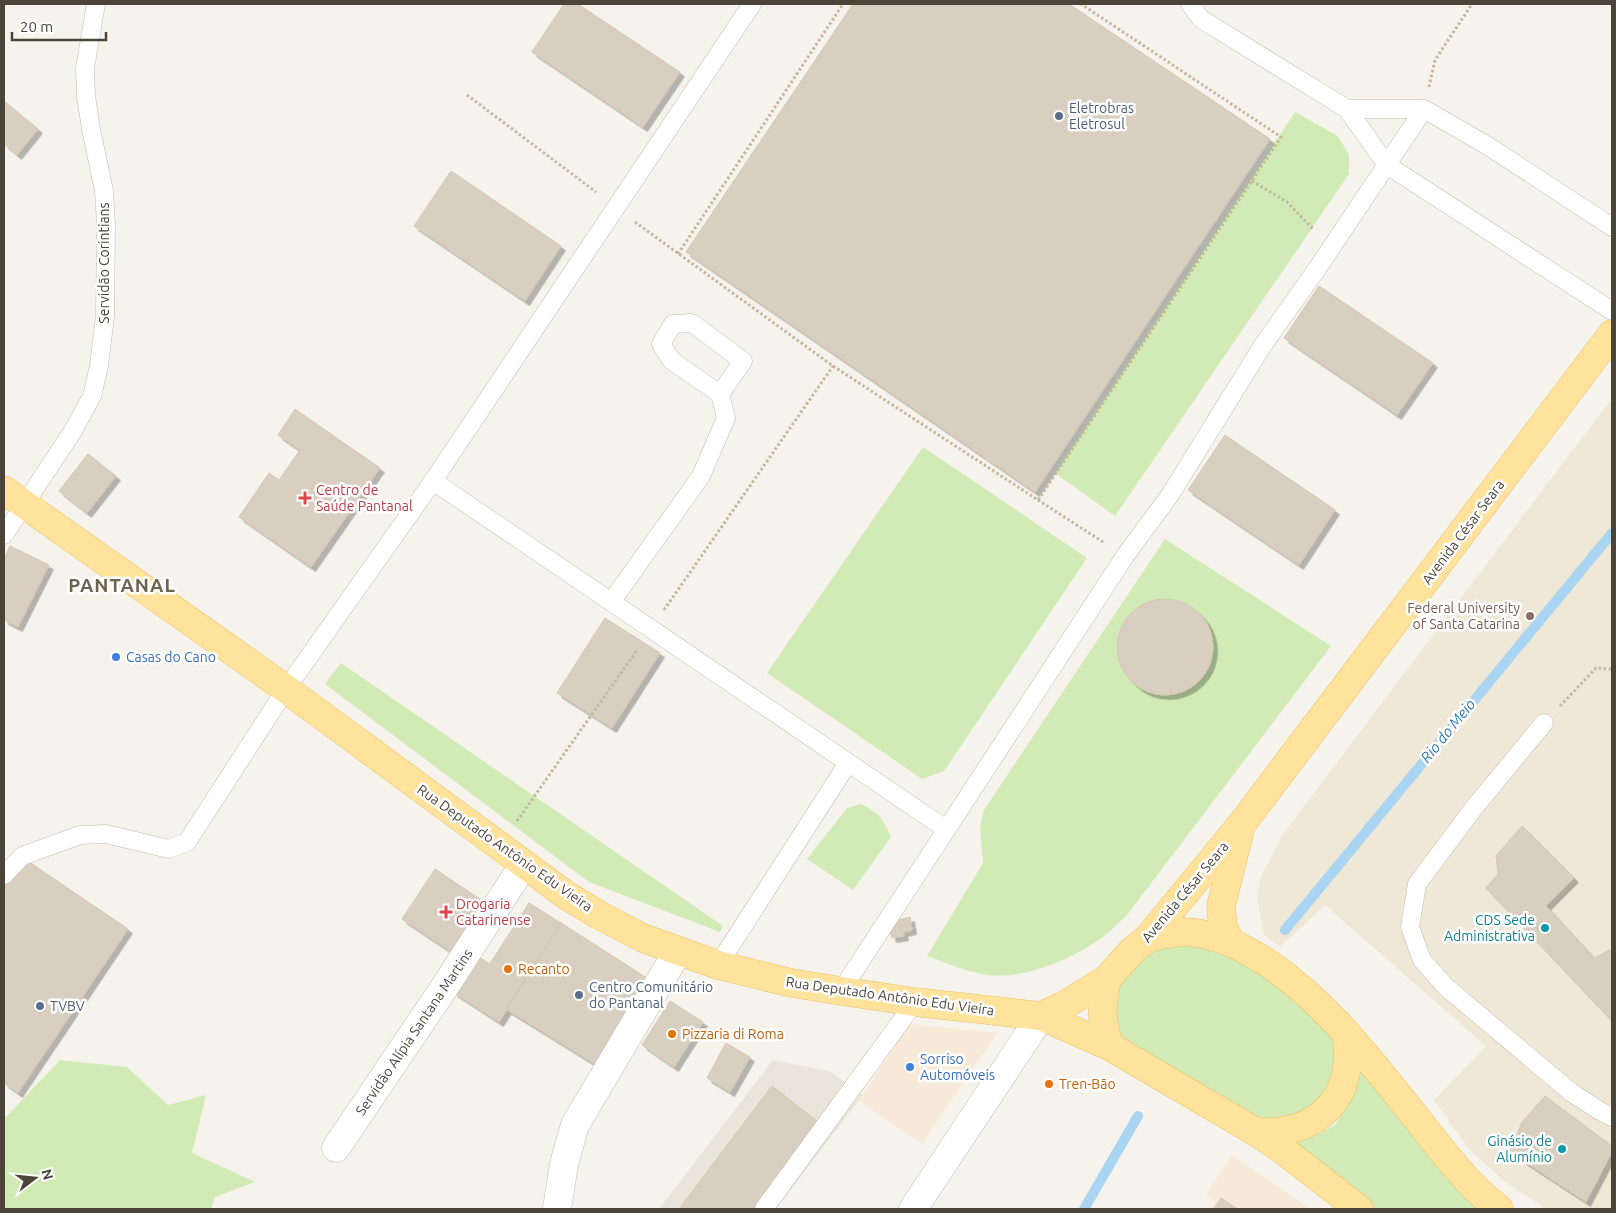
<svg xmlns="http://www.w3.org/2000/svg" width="1616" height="1213" font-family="Ubuntu,sans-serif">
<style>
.residential{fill:#eae5da}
.commercial{fill:#f7ead8}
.education{fill:#efe8d6}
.green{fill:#d2eab5}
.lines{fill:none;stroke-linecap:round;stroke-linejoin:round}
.stream{stroke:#a9d4f2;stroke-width:10}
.building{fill:#d8cfc1;stroke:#d3c7b4;filter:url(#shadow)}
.lane-casing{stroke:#c2bbae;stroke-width:19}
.street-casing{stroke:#c2bbae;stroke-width:29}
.primary-casing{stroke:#e6c16a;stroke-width:29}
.path{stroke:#c4b79f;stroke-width:3;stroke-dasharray:2.5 2.5;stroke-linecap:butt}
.lane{stroke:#fff;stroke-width:18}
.street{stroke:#fff;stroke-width:28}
.primary{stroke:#ffe39c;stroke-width:28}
.service-dot{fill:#5c6f8a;stroke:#fff;stroke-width:2}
.health-dot{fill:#e0444e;stroke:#fff;stroke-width:2}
.education-dot{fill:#8d6e63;stroke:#fff;stroke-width:2}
.shop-dot{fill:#3f7fe0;stroke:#fff;stroke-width:2}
.culture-dot{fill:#0f9aa8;stroke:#fff;stroke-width:2}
.food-dot{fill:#e8710a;stroke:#fff;stroke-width:2}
.labels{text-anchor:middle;stroke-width:5;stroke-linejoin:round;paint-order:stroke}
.service-label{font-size:14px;fill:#4e5e75;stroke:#fff;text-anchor:start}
.street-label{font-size:14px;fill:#4b4439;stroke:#fff}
.health-label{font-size:14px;fill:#be3a42;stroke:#fff;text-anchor:start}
.education-label{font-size:14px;fill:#785e54;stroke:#fff;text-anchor:end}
.shop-label{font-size:14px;fill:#366cbe;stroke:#fff;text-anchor:start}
.culture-label{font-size:14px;fill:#0d838f;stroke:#fff;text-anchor:end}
.food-label{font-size:14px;fill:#c56008;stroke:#fff;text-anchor:start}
.water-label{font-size:15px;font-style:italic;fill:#2e7ab2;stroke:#fff}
.district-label{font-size:19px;font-weight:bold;letter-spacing:1px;fill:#6e6250;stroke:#fff}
</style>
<defs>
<filter id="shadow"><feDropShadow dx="4.5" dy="4.5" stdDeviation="0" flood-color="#0004"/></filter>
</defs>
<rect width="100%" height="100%" fill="#f6f3ec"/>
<path class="residential" d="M773 1060 829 1071 863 1095 776 1209H659Z"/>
<path class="commercial" d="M909 1024 997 1033 922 1144 859 1101Z
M1232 1155 1311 1209H1210L1215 1202 1206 1195Z"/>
<path class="education" d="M1612 398V1209H1546L1504 1181 1469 1149 1434 1100 1486 1046 1325 905 1280 947 1264 935 1257 897 1261 876 1283 834Z"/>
<path class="green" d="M1295 112 1338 136 1349 155V174L1115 516 1055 473Z
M923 447 1087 558 944 771 922 779 767 673Z
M1165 539 1331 646 1127 915C1119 922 1112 930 1104 936 1074 959 1020 982 982 974 964 971 945 962 927 956L983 863 980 827 984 810Z
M341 663 723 926 720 932 589 882 325 684Z
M861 804C879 813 883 819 891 837L853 890 807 859 847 808Z
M1164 939 1236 954 1339 1036 1344 1058 1320 1109 1261 1125 1120 1046 1108 1011 1118 975Z
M1357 1058 1487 1209H1373L1285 1140 1313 1137 1335 1125 1352 1096Z
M60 1060 127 1067 168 1105 206 1095 192 1153 255 1182 215 1197 211 1209H4V1119Z"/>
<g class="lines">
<path class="stream" d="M1285 930 1612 533
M1084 1209 1138 1116"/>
</g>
<path class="building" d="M564 4H578L680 72 643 127 532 52Z
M853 4H1069L1270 139 1035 492 686 252Z
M4 101 38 129 17 155 4 144Z
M451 171 561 246 525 301 414 226Z
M1319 286 1433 363 1397 415 1284 338Z
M295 409 380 468 311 567 239 517 269 473 279 480 300 450 278 435Z
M1225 435 1335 510 1299 565 1188 490Z
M88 454 116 476 87 513 59 491Z
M10 546 49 565 18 627 4 620V559Z
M1117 647a48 48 0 1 1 96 0a48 48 0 1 1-96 0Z
M605 618 660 653 612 728 557 693Z
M1522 826 1574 878 1546 906 1594 958 1612 949V1021L1486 888 1498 874 1496 856Z
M22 857 128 929 18 1093 4 1083V885Z
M435 869 489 905 456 955 402 919Z
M529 903 561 923 499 1022 453 992 476 955 490 964Z
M910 917 912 930 903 932 904 936 892 938 888 923Z
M561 923 650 980 598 1066 506 1009Z
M670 1001 703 1022 674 1067 642 1045Z
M726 1043 750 1057 730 1092 707 1078Z
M772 1086 821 1124 758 1209H679Z
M1545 1096 1612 1146V1152L1586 1202 1510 1152 1522 1122Z
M1221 1198 1238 1209H1214Z"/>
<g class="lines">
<defs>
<path id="lane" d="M752 4 433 481 946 829
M1190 4 1201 19 1347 109 1387 165 1612 311
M1347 109H1424
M4 535 73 431 92 396 99 366 105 316 106 225 104 191 91 129 86 96 85 68 96 4
M611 602 701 476 726 418 720 394 672 361 661 344 673 324 692 323 743 361 720 394
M1544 723 1473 809 1417 884 1410 927 1422 960 1446 987 1572 1093 1600 1111 1612 1117
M4 875 22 856 80 835 106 834 169 849 187 842 286 689 433 481
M718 965 848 763
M841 991 1125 556 1170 495 1263 345 1317 269 1424 109 1488 146 1612 227
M764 1209 915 1002"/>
<path id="street" d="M336 1148 444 988 524 864
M557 1209 564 1164 575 1125 678 951
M913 1209 1041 1016"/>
<path id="primary" d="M4 490 286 689 566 895 599 915 643 938 718 965 792 983 841 991 915 1002 1041 1016 1109 1046 1256 1132 1283 1150 1359 1209
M1148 938C1160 935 1172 932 1185 932 1215 933 1241 946 1266 962 1328 1003 1372 1063 1418 1120 1443 1152 1467 1184 1499 1209
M1231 943 1223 927 1221 906 1239 834
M1107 979C1101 1007 1101 1018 1109 1046
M1041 1016 1063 1006 1107 979 1133 950 1148 938 1241 825 1612 334
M1256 1132C1319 1136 1357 1096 1346 1033"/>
</defs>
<use href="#lane" class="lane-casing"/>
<use href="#street" class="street-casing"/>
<use href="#primary" class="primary-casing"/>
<path class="path" d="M1429 87 1435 60 1472 4
M467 95 596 192
M1252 181 1287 202 1313 229
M635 222 833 366 1038 500 1281 137 1081 4
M678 254 843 4
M1038 500 1103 542
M664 610 833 366
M1560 706 1596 668 1612 669
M517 821 637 650"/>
<use href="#lane" class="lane"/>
<use href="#street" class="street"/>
<use href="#primary" class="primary"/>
</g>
<g class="service-dot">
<circle cx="1059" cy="116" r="5"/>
<circle cx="579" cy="995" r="5"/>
<circle cx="40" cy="1006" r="5"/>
</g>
<g class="health-dot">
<path d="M302.5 490.5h5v5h5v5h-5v5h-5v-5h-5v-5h5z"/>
<path d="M443.5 904.5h5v5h5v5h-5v5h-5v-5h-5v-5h5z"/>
</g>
<circle class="education-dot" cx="1530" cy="616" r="5"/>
<g class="shop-dot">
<circle cx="116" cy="657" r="5"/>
<circle cx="910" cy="1067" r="5"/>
</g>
<g class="culture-dot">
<circle cx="1545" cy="928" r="5"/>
<circle cx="1562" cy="1149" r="5"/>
</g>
<g class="food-dot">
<circle cx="508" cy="969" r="5"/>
<circle cx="672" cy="1034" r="5"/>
<circle cx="1049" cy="1084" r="5"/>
</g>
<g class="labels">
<g class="service-label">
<text x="1069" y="113">Eletrobras<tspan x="1069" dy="16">Eletrosul</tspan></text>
<text x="589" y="992">Centro Comunitário<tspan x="589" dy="16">do Pantanal</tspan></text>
<text x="50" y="1011">TVBV</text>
</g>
<g class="street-label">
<text transform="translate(104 263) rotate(-90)" y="5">Servidão Corintians</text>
<text transform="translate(1463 532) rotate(-53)" y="5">Avenida César Seara</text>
<text transform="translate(505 848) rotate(35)" y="5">Rua Deputado Antônio Edu Vieira</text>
<text transform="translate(1185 892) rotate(-50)" y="5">Avenida César Seara</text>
<text transform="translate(890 996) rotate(8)" y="5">Rua Deputado Antônio Edu Vieira</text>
<text transform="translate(414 1032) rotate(-56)" y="5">Servidão Alípia Santana Martins</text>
</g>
<g class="health-label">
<text x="316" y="495">Centro de<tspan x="316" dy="16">Saúde Pantanal</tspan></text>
<text x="456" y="909">Drogaria<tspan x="456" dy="16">Catarinense</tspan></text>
</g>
<g class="education-label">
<text x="1520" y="613">Federal University<tspan x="1520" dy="16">of Santa Catarina</tspan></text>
</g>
<g class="shop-label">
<text x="126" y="662">Casas do Cano</text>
<text x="920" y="1064">Sorriso<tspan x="920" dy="16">Automóveis</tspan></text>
</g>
<g class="culture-label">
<text x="1535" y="925">CDS Sede<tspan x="1535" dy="16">Administrativa</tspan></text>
<text x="1552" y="1146">Ginásio de<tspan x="1552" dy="16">Alumínio</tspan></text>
</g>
<g class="food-label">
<text x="518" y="974">Recanto</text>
<text x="682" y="1039">Pizzaria di Roma</text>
<text x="1059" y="1089">Tren-Bão</text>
</g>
<g class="water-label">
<text transform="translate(1448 731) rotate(-51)" y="5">Rio do Meio</text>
</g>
<g class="district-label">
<text x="122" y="592">PANTANAL</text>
</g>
</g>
<rect width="1616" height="1213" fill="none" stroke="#4b4439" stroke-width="10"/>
<g transform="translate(35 1178) rotate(74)" stroke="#ffffff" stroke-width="4" paint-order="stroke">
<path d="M0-4L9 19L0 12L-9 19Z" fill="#4b4439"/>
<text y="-8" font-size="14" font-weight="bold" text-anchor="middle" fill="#4b4439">N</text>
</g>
<path d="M12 32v8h94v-8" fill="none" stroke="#4b4439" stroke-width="2.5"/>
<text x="20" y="32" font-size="15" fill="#4b4439" stroke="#ffffff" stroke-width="4" paint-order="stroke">20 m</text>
</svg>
